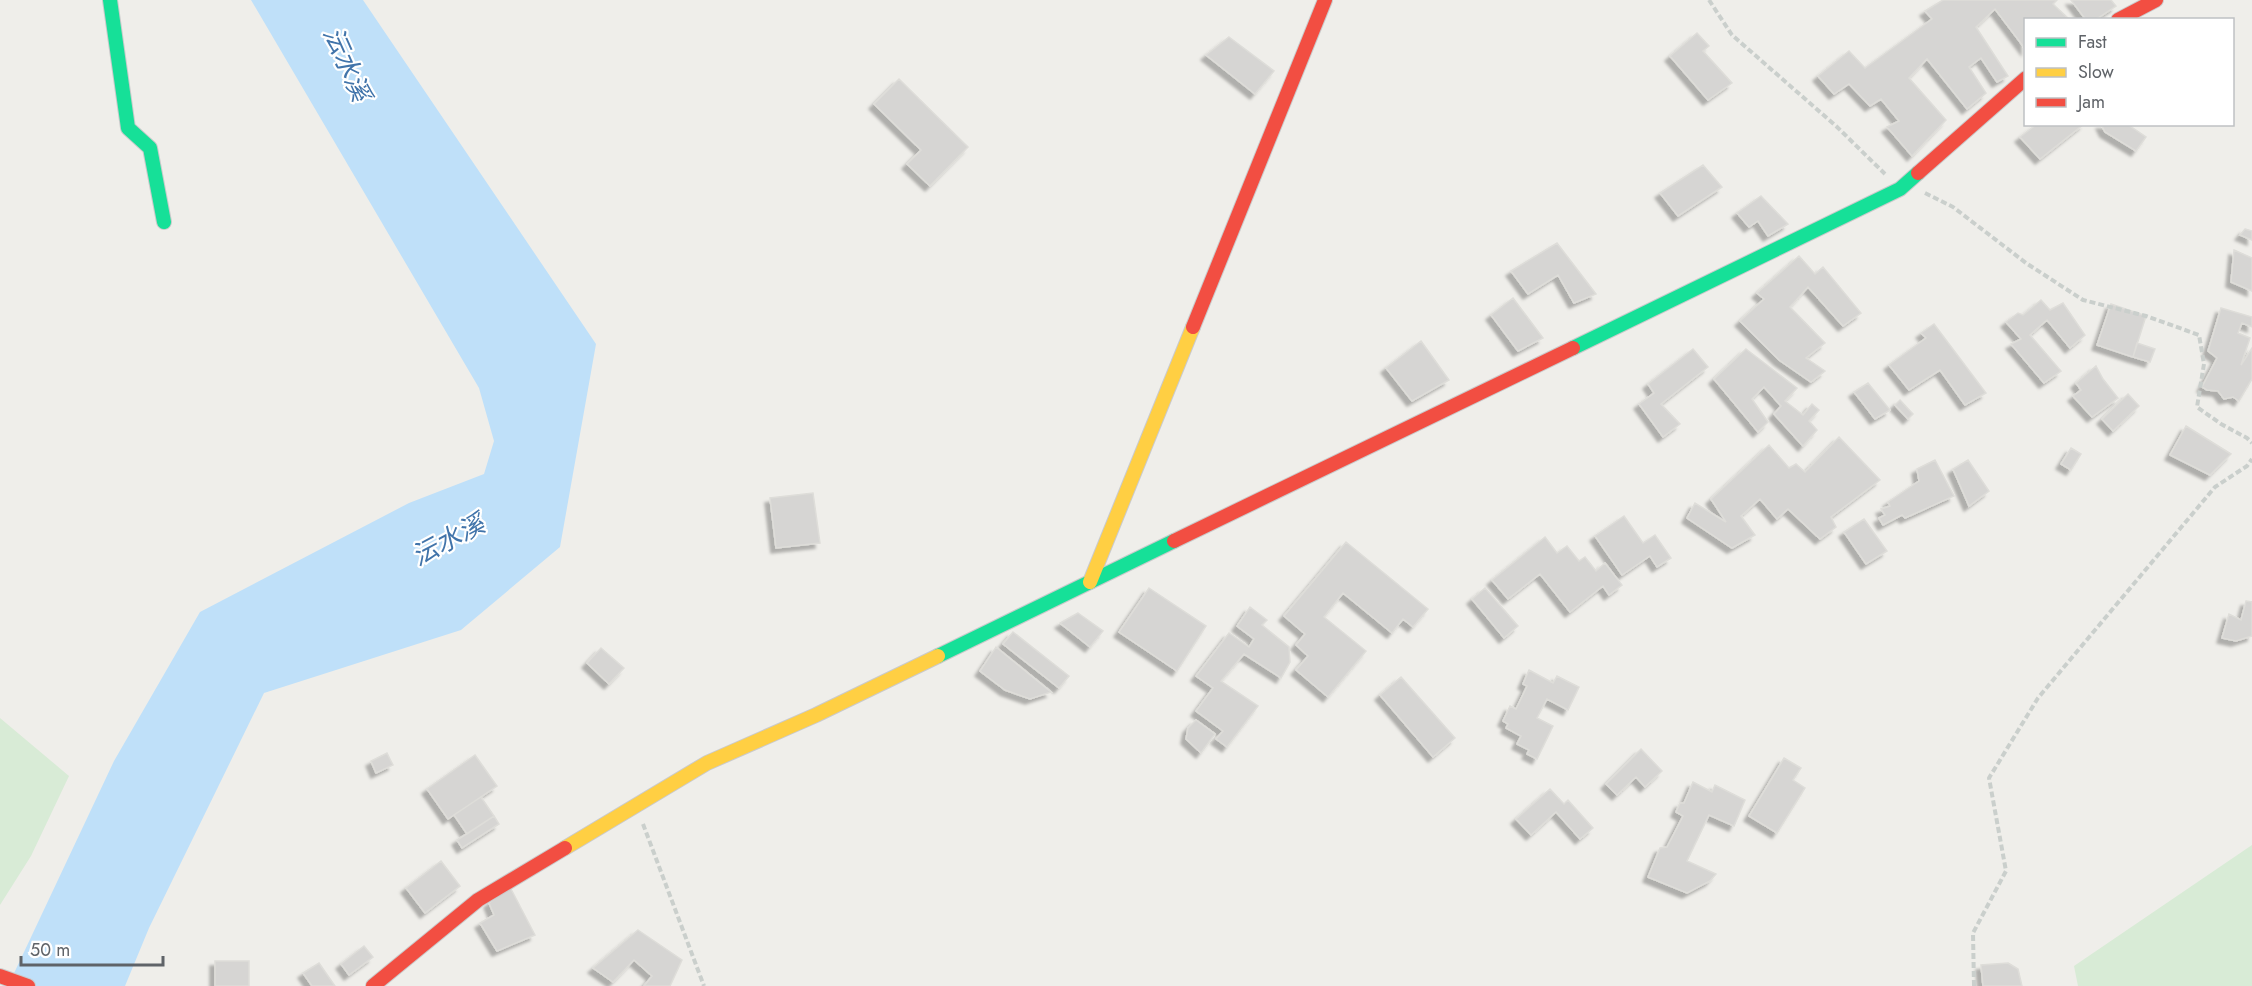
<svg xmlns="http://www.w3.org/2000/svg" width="2252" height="986" font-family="Jost,'Noto Sans TC',sans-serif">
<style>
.green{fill:#d8ebd6}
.water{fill:#bfe0f9}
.building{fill:#d6d5d3;stroke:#deddd9;stroke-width:1.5;filter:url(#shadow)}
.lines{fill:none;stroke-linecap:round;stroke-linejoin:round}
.fast-casing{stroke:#cacacb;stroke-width:16}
.slow-casing{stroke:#cacacb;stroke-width:16}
.jam-casing{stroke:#cacacb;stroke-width:16}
.path{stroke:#cacfcc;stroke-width:4;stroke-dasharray:6 3;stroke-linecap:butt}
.fast{stroke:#16e098;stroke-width:14}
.slow{stroke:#ffcf43;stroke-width:14}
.jam{stroke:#f24e42;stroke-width:14}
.labels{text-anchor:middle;stroke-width:4.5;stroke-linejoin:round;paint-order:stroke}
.water-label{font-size:26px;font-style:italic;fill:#4174aa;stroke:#fff}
</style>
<defs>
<filter id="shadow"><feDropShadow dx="-5" dy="5" stdDeviation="1.5" flood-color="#0004"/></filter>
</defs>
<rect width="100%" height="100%" fill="#efeeea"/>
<path class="green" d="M0 718 69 776 31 856 0 905Z
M2252 845V986H2078L2074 966Z"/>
<path class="water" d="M251 0H363L596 344 560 547 461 630 264 693 149 928 125 986H8L114 761 200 612 409 503 484 474 494 441 479 388Z"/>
<path class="building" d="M1943 0H2057L2053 4 2070 20H2026V50L1995 9 1976 27 2008 76 1997 82 1981 58 1969 67 1986 93 1967 109 1927 59 1909 78 1946 120 1912 156 1887 127 1899 121 1881 99 1870 106 1849 84 1834 94 1818 76 1849 51 1865 68 1932 19 1925 11Z
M2071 0H2111L2116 6 2095 20H2086Z
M1697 33 1709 46 1703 51 1732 83 1708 100 1670 56Z
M1229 37 1274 71 1255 94 1206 55Z
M899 79 968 147 930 186 907 164 921 150 874 104Z
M2037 124H2084L2040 159 2020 137Z
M2101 124H2127L2146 137 2136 151 2105 132Z
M1703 165 1722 187 1678 216 1660 193Z
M1761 196 1788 224 1768 236 1758 221 1749 227 1737 213Z
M2245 229 2252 231V240L2240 235Z
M1557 243 1596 294 1574 303 1558 275 1528 294 1511 271Z
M2234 250 2252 258V291L2231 282Z
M1799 256 1815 274 1823 267 1861 313 1843 326 1808 287 1790 307 1825 343 1806 358 1825 371 1811 382 1779 360 1740 321 1764 299 1757 293Z
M1513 298 1543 338 1518 351 1491 315Z
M2041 300 2050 310 2063 303 2085 335 2070 348 2047 320 2030 335 2061 371 2044 383 2011 344 2021 339 2006 322 2018 313 2023 315Z
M2111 304 2146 316 2133 357 2097 345Z
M2221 308 2252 317V327L2242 323 2238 333 2250 338 2241 365 2252 348V379L2239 401 2233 397 2224 399 2218 391 2207 390 2202 387 2217 358 2208 351Z
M1934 324 1986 393 1965 405 1940 370 1909 390 1889 365 1926 338 1921 333Z
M1421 341 1449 380 1412 401 1386 368Z
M2137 343 2155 349 2150 362 2133 357Z
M1693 349 1708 367 1661 404 1680 424 1663 437 1639 404 1654 393 1648 384Z
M1746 349 1797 388 1785 401 1803 415 1812 404 1819 410 1809 421 1817 430 1803 446 1774 414 1781 406 1764 387 1752 399 1768 422 1758 432 1714 379Z
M2096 366 2103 379 2118 398 2092 417 2073 396 2081 390 2076 383Z
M1868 383 1890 410 1875 419 1854 392Z
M2128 394 2139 406 2113 431 2102 419Z
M1900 400 1913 414 1908 419 1895 405Z
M2186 426 2231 454 2210 475 2170 455Z
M1839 437 1880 480 1831 517 1836 527 1820 539 1788 509 1777 519 1760 499 1741 516 1755 535 1732 548 1687 518 1695 503 1726 522 1711 499 1769 445 1789 468 1796 464 1805 472Z
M2071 448 2081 454 2071 470 2061 464Z
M1935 460 1954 496 1905 518 1902 515 1883 525 1879 518 1885 515 1881 509 1890 506 1888 502 1919 481 1917 469Z
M1968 460 1989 491 1969 506 1953 469Z
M813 493 820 543 776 548 770 498Z
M1624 516 1643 543 1655 535 1671 558 1657 567 1650 556 1622 575 1595 536Z
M1864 519 1887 551 1866 564 1844 532Z
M1545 537 1557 553 1567 546 1579 561 1585 557 1596 571 1605 563 1622 585 1609 595 1603 586 1570 612 1540 574 1508 599 1492 580Z
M1346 542 1428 609 1413 627 1403 619 1392 633 1343 593 1324 617 1366 651 1328 697 1296 670 1308 656 1296 645 1305 634 1284 616Z
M1149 588 1206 626 1177 671 1119 632Z
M1485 588 1518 626 1504 638 1472 599Z
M2246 601 2252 602V636L2236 641 2222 638 2229 614 2241 620Z
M1250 607 1267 620 1262 625 1289 647 1290 662 1281 678 1244 654 1221 681 1258 706 1227 747 1216 739 1223 731 1196 711 1213 688 1196 676 1229 633 1249 647 1254 639 1237 626Z
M1078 613 1103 631 1090 647 1060 623Z
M1013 632 1069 676 1059 688 1003 644Z
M996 647 1051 692 1030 699 1005 690 980 671Z
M601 648 624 668 609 684 587 663Z
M1529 670 1553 683 1557 676 1579 687 1568 710 1547 699 1537 718 1553 726 1537 759 1527 754 1529 750 1517 744 1521 736 1506 728 1508 724 1503 721 1510 706 1516 709 1527 686 1523 684Z
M1401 677 1455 738 1433 757 1380 695Z
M1196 720 1215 734 1201 753 1186 739 1188 728Z
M1641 749 1662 771 1645 787 1636 777 1617 795 1606 784Z
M387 753 393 765 376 773 371 761Z
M475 755 497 786 448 819 427 789Z
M1784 758 1801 768 1793 780 1805 788 1777 833 1749 816Z
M1693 782 1712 792 1715 785 1745 800 1734 826 1709 815 1687 861 1716 874 1710 881 1687 893 1648 877 1660 848 1667 847 1683 816 1676 812 1680 803H1684Z
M1550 789 1564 804 1568 800 1593 828 1580 839 1556 812 1531 835 1516 819Z
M481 797 494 816 467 834 454 815Z
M494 816 499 824 462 848 457 840Z
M441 861 460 886 425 913 406 888Z
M510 887 535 935 497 951 480 923 494 915 489 903Z
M638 930 682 960 670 986H644L652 976 634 960 613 982 593 968Z
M364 946 373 957 349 975 341 964Z
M215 961H249V986H215Z
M319 963 335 986H312L303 973Z
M2008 963 2018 969 2022 986H1983L1981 965Z"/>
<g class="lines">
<defs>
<path id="fast" d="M110 0 128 128 150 148 164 222
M1573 348 1900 189 1918 173
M938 656 1174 541"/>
<path id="slow" d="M1090 582 1193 327
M565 848 707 763 816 715 938 656"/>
<path id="jam" d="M2118 20 2156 0
M1918 173 2026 78
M1193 327 1325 0
M1174 541 1573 348
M0 976 28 986
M373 986 478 900 565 848"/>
</defs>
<use href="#fast" class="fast-casing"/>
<use href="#slow" class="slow-casing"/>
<use href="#jam" class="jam-casing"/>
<path class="path" d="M1709 0 1732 35 1836 126 1885 174
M1925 193 1953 207 2026 263 2083 300 2146 316 2199 335 2204 364 2197 407 2221 424 2247 438 2252 443
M643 824 704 986
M1974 986 1973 933 2006 871 1989 778 2038 698 2215 487 2247 466 2252 459"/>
<use href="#fast" class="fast"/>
<use href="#slow" class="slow"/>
<use href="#jam" class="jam"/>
</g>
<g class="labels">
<g class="water-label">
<text transform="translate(347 64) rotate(66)" y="9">沄水溪</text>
<text transform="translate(448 540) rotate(-28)" y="9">沄水溪</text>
</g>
</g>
<rect x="2024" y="18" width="210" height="108" fill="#ffffff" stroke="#bfc1c3" stroke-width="1.5"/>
<rect x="2036" y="38" width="30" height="9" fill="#16e098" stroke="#bfc1c3" stroke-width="1.5"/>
<text x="2078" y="48" font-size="18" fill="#5f6368">Fast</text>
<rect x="2036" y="68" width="30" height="9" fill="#ffcf43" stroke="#bfc1c3" stroke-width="1.5"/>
<text x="2078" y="78" font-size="18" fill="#5f6368">Slow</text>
<rect x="2036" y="98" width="30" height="9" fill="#f24e42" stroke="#bfc1c3" stroke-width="1.5"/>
<text x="2078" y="108" font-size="18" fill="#5f6368">Jam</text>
<path d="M21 956v9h142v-9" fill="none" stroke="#5f6368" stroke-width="3"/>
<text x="30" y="956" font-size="18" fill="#5f6368" stroke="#ffffff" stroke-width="4.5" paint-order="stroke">50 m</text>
</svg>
